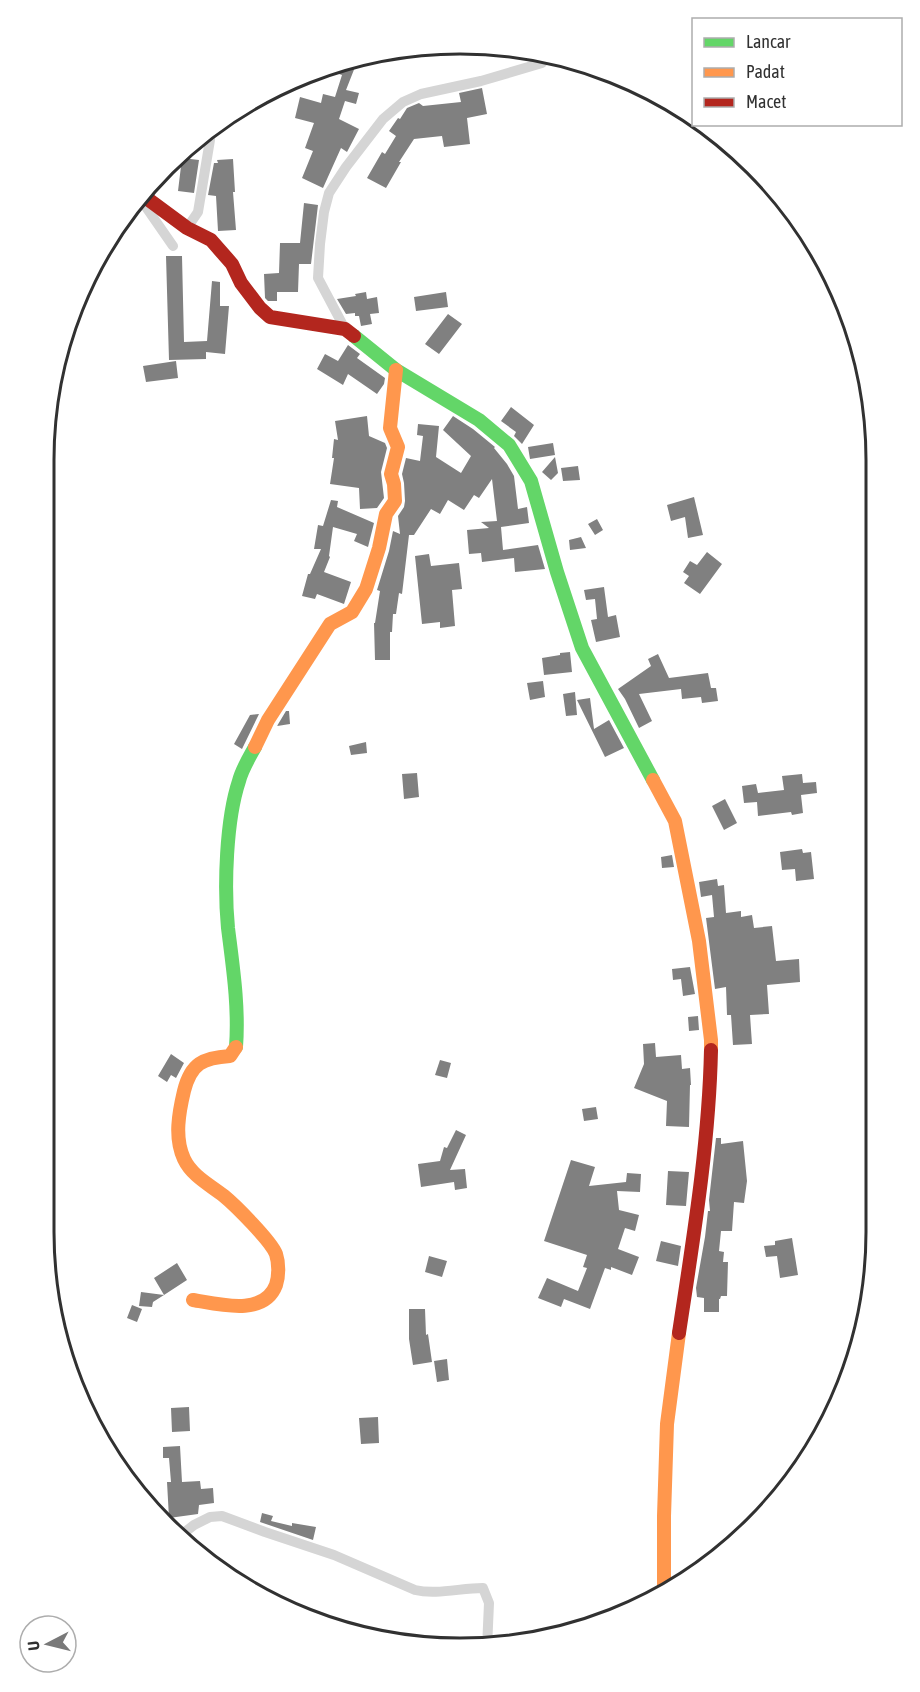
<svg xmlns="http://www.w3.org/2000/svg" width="920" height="1692" font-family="'Asap Condensed',sans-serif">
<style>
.building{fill:#808080}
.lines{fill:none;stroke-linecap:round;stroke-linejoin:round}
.street{stroke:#d5d5d5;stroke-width:10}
.fast{stroke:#63d668;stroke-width:14}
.slow{stroke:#ff974d;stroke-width:14}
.jam{stroke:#b3261e;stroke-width:14}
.rim{fill:none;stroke:#313131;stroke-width:3}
</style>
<rect width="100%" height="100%" fill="#fff"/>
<path class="building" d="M350 59 357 62 346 90 359 93 356 104 345 101 339 119 359 129 347 152 341 148 323 188 302 178 313 151 305 148 314 123 295 118 300 97 321 103 323 94 335 97 342 75 339 74 345 61Z
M482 88 487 114 467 118 470 144 444 147 442 136 414 139 399 162H401L386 188 367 178 382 152 385 154 396 136 389 131 398 118 400 119 407 108 419 103 423 106 461 102 459 93Z
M182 158 199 160 194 193 178 191Z
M233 159 235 192H233L236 230 218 231 216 196 208 195 214 163H218L217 160Z
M304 203 318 205 311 264H299L298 292H277V301H268L265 298 264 274 279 273 280 243H300Z
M166 256H182L184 342 207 341 212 281 220 282V306H229L225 354 206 352V359L169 360Z
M366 292 367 299 377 297 379 313 370 314 372 324 361 326 359 316H355V313L346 314 337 299 356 296 355 294Z
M446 292 448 307 416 311 414 297Z
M448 314 462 324 439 354 425 344Z
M348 345 360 354 357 358 385 378 384 384 377 394 348 374 343 385 317 369 325 354 338 361Z
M176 361 178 378 146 382 143 366Z
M511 407 534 425 522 444 514 436 516 432 501 421Z
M367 416 369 436 385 443 387 448 381 472 384 498 377 508 360 509 359 488 330 484 334 458H332L334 439 338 440 335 421Z
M453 416 473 429 495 447 494 448 507 464 514 476 518 509 527 507 529 523 501 527 503 550 538 545 545 569 515 572 514 558 482 562 481 553 469 554 467 530 489 528 481 522 497 521 492 479 479 498 474 495 464 510 448 500 440 514 431 509 414 535H409L402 594 399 593 396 614H393L392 632H390V660H375L374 623H375L380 591 377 590 389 551 393 531 400 534 398 516 404 507 405 501 404 483 402 474 406 458 420 461 423 436 417 435 418 424 439 426 436 457 461 473 471 456 443 430Z
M553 443 555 455 530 459 528 447Z
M555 457 558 473 551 480 542 472Z
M578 466 580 480 563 481 561 468Z
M694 497 703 535 688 538 685 517 671 521 667 505Z
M331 500 338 501 337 507 374 523 368 547 354 541 357 534 333 527 329 556 330 557 324 572 351 582 344 604 317 594 315 599 302 596 308 574H310L321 549H314L318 525 323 526Z
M597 519 603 530 595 535 588 524Z
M581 537 586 548 570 550 569 540Z
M707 552 722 564 700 594 684 583 689 576 683 572 690 561 697 565Z
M429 554 431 566 459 563 462 589 452 590 455 626 440 628V622L422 624 415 556Z
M604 587 608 617 616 615 620 637 596 642 591 620 597 619 595 599 586 600 584 590Z
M570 652 572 672 544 675 542 658 560 655V653Z
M658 654 669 678 708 673 711 688H716L718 701 702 703 701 697 682 699 681 689 639 694 652 721 639 728 625 699 618 689 651 666 648 659Z
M543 681 545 697 530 700 527 683Z
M575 692 577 715 566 716 563 694Z
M590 698 594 729 609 720 624 748 605 757 577 700Z
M286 711H289L290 724 277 726Z
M259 714 242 749 234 744 250 715Z
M366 742 367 753 351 755 349 746Z
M417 773 419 797 404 799 402 774Z
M802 774 803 783 816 782 817 793 801 795 803 813 792 815 791 812 758 816 757 802 744 803 742 786 756 784 758 793 784 790 782 776Z
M725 799 737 823 724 830 712 806Z
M802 849 803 853 811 852 814 879 796 881 795 869 782 870 780 852Z
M672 855 674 867 662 868 661 857Z
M717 879 718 886 724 885 726 913 741 911V917L752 915 754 928 772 926 776 961 799 959 800 982 767 985 769 1014 750 1015 752 1044 733 1045 731 1015H727L726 987 715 989 706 918 714 917 712 895 701 897 699 882Z
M690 967 695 994 683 996 681 979 673 980 672 969Z
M698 1016 699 1030 689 1031 688 1017Z
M655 1043 656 1057 681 1055 682 1069 690 1068 691 1085H690L689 1127 666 1126 667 1101 634 1088 644 1064 643 1044Z
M171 1054 184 1063 176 1078 171 1075 167 1082 158 1076Z
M440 1060 451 1063 447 1078 435 1075Z
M596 1107 598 1119 584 1121 582 1109Z
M456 1130 466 1135 450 1170 465 1169 467 1188 455 1190 454 1182 421 1187 418 1164 440 1161 444 1147 447 1148Z
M716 1138H721V1144L743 1141 747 1181 744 1203 734 1202 732 1231H721L719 1251 724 1252 723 1262H728L727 1296H721L720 1299H719V1312H704V1298L697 1297 696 1288 705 1237 708 1211H710L709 1200Z
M571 1160 595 1167 589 1186 626 1182 627 1173 641 1174 640 1192 617 1191 619 1210 639 1215 635 1231 625 1228 618 1249 639 1257 632 1275 611 1267V1270L605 1268 590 1309 564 1299 561 1307 538 1298 547 1278 578 1291 587 1268 583 1267 587 1255 544 1241Z
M668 1171 689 1172 686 1206 666 1205Z
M792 1238 798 1275 780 1278 777 1256 766 1257 764 1246 775 1245V1241Z
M661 1241 681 1246 678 1266 656 1261Z
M429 1256 447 1261 442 1277 425 1272Z
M177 1263 187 1280 164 1295 154 1278Z
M141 1292 164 1295 153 1302 152 1307 139 1306Z
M132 1305 142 1309 137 1322 127 1318Z
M409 1309H425L426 1335 428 1334 432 1362 413 1365 409 1339Z
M447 1359 449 1380 437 1382 434 1361Z
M189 1407 190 1431 172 1432 171 1408Z
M378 1417 379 1443 361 1444 359 1418Z
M180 1446 182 1482 200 1481 201 1489 213 1488 214 1503 199 1505 198 1514 169 1518 167 1482H171L169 1458H163V1447Z
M262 1513 273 1516 271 1521 292 1526V1523L316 1527 313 1540 260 1522Z"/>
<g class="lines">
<path class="street" d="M139 197 173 246
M187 228 198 212 210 140 209 128
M345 329 318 278 320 244 324 212 329 193 346 167 383 119 403 102 421 94 481 81 542 63 548 55
M183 1536 185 1532 194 1525 210 1517 222 1516 265 1532 334 1555 415 1590C436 1595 461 1588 483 1588L489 1603 487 1648"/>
<path class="fast" d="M354 336 396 370 479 420 509 445 531 481 557 572 582 648 653 780
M236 1047C239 1007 233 968 228 928 224 887 226 820 239 781 242 769 249 758 255 747"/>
<path class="slow" d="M255 747 268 720 330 624 352 612 366 589 379 548 386 514 395 501 394 484 391 474 398 447 390 428 396 370
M653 780 675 821 699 941 711 1040V1050
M193 1300C218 1304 264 1317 276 1285 279 1276 279 1263 276 1254 271 1241 235 1205 224 1196 210 1185 192 1176 184 1159 174 1138 179 1112 184 1091 191 1063 203 1058 230 1056L236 1047
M664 1589V1516L667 1424 679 1333"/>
<path class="jam" d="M141 194 187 228 211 240 232 264 241 283 260 308 270 317 345 329 354 336
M679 1333C693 1240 709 1145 711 1050"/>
</g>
<path d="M0 0H920V1692H0ZM460 54H460A406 406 0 0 1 866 460V1232A406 406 0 0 1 460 1638H460A406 406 0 0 1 54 1232V460A406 406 0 0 1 460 54Z" fill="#fff" fill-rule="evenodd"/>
<path class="rim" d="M460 54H460A406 406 0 0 1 866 460V1232A406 406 0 0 1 460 1638H460A406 406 0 0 1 54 1232V460A406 406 0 0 1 460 54Z"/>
<rect x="692" y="18" width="210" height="108" fill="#ffffff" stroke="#adadad" stroke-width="1.5"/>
<rect x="704" y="38" width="30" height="9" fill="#63d668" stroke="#adadad" stroke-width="1.5"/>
<text x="746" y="48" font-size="18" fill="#313131">Lancar</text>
<rect x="704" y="68" width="30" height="9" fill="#ff974d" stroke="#adadad" stroke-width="1.5"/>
<text x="746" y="78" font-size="18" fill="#313131">Padat</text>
<rect x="704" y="98" width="30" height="9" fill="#b3261e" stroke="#adadad" stroke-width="1.5"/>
<text x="746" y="108" font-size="18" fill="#313131">Macet</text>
<g transform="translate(48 1644) rotate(263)"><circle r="28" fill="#ffffff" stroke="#adadad" stroke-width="1.5"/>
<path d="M0-4.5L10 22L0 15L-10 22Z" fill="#797979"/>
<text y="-9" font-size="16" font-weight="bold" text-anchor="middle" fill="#313131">U</text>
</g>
</svg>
